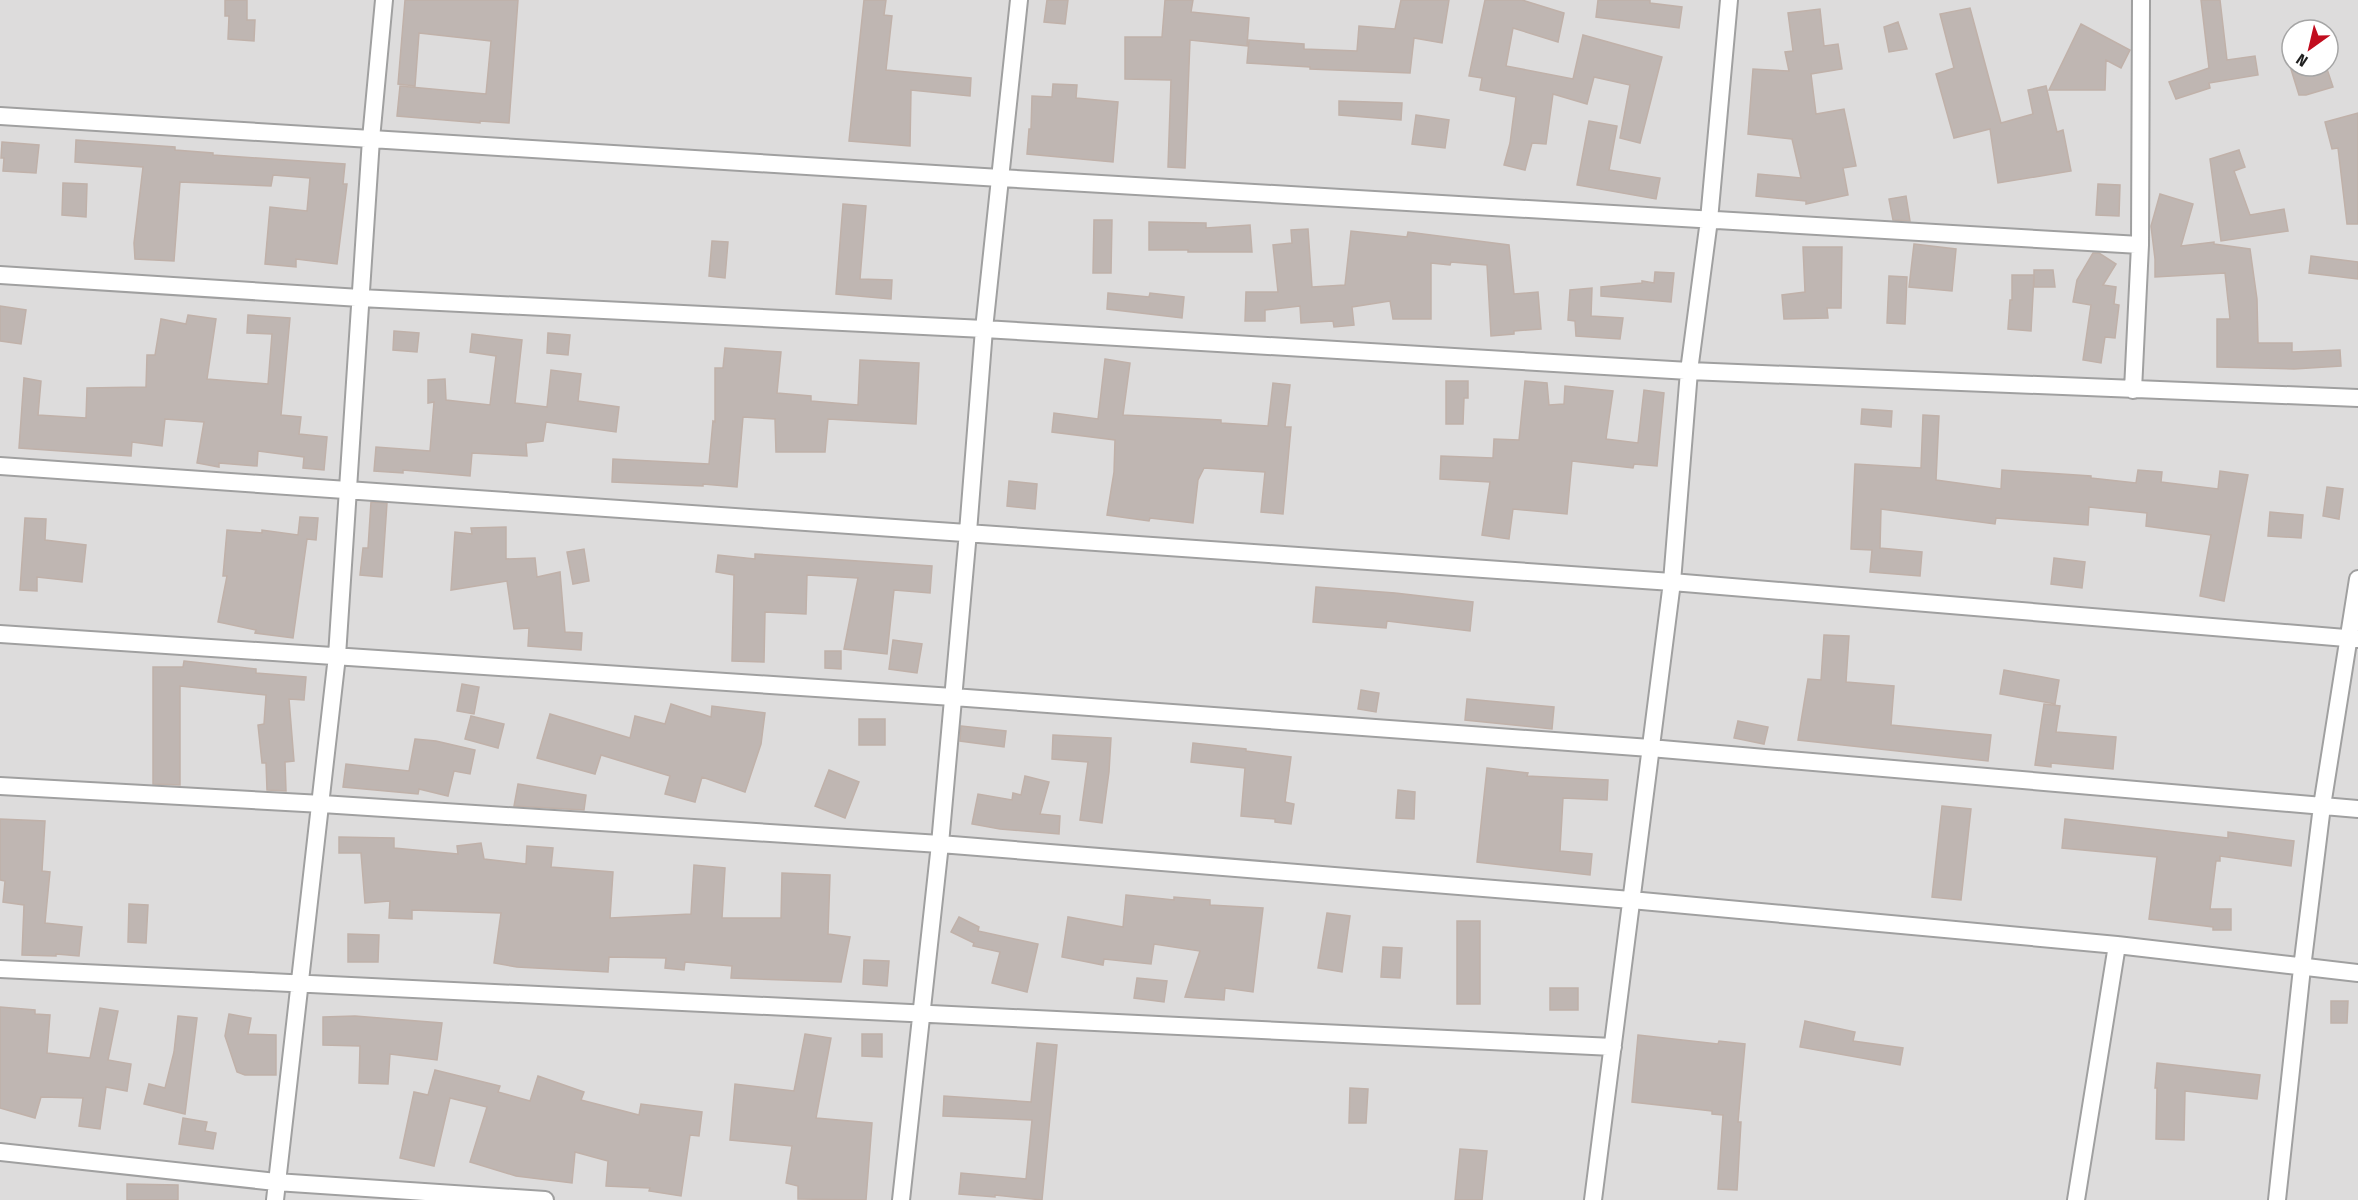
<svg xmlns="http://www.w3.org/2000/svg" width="2358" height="1200" font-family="'Fira Sans Condensed',sans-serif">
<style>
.residential{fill:#dddcdc;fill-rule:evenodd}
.building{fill:#bfb6b2;stroke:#c0b1a9;stroke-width:1.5}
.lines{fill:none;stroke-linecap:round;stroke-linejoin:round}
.street-casing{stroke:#a0a0a0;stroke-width:20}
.street{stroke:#fff;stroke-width:16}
</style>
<rect width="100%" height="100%" fill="#efebe5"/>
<path class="residential" d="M0 0H2358V1200H0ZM2292 30H2328V66H2292Z"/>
<path class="building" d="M225 0H247V20H255L254 41 228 39 229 16H225Z
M405 0H518L509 123 480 121V123L397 116 400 86 486 94 491 41 419 33 415 86 398 84Z
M864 0H886L884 15 892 16 886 70 971 78 970 96 911 90 910 146 849 141Z
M1047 0H1068L1065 24 1044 22Z
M1165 0H1193L1191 12 1249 18 1247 46 1190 40 1185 168 1168 167 1171 80 1125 79V37H1162Z
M1401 0H1449L1442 43 1414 38 1410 73 1310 69V67L1247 63 1249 40 1304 44V49L1357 51 1359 26 1395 29Z
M1485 0H1522L1564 13 1558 42 1513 28 1506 66 1573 79 1583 35 1662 57 1640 143 1620 138 1630 85 1594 77 1587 104 1553 94 1546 144 1532 143 1525 170 1504 165 1510 143 1516 97 1480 90 1482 78 1469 76Z
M1598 0H1650V3L1682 7 1679 28 1596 17Z
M2201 0H2220L2227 60 2255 56 2258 75 2209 83 2210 88 2176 99 2169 82 2209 68Z
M1970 8 2001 123 2033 114 2028 90 2046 86 2057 132 2063 130 2071 171 1998 183 1990 129 1954 138 1936 74 1954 68 1940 14Z
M1820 9 1824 46 1838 44 1842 69 1811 74 1816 114 1844 109 1856 166 1843 168 1848 195 1806 204V201L1756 196 1758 174 1801 178 1792 139 1748 134 1753 69 1789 71 1785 52 1793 51 1788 13Z
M1898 22 1907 49 1889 52 1884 27Z
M2081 24 2130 50 2121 68 2106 60 2105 90H2049Z
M2290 66H2326L2333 87 2306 95H2299Z
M1053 84 1077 85 1076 98 1118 102 1113 162 1027 154 1029 129H1031L1032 96 1052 97Z
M1339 101 1402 103 1401 120 1339 115Z
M2358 113V224H2347L2338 148 2332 149 2325 122Z
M1416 115 1449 120 1445 148 1412 144Z
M1589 121 1617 126 1609 170 1660 178 1656 199 1577 185Z
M76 140 175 147V150L213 153V155L345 164 343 184H347L337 264 296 259V267L265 264 270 207 307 211 310 178 273 175 271 186 180 182 174 261 135 259 134 243 143 167 75 162Z
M2 142 39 145 36 173 3 171 4 158H1Z
M2239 150 2245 167 2234 171 2250 215 2284 209 2288 231 2221 241 2210 159Z
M63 183 87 184 86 217 62 215Z
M2098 184 2120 185 2119 216 2096 215Z
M2160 194 2193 204 2181 246 2214 242V244L2250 249 2257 299 2258 343H2292V352L2340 350 2341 366 2294 369 2217 367V319H2230L2225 273 2155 277V259L2151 226Z
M1906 196 1910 221 1893 220 1889 199Z
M843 204 866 206 860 279 892 280 891 299 836 294Z
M1094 220H1112L1111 273H1093Z
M1149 222 1206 223V228L1250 225 1252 252H1188V250H1149Z
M1308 229 1312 287 1345 285 1351 231 1407 237 1408 232 1509 245 1514 294 1538 292 1541 329 1514 331V334L1491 336 1487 265 1451 262 1450 265 1431 263V319H1393L1390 301 1352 307 1354 325 1334 327 1333 321 1301 323 1300 306 1265 310V321H1245L1246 292H1278L1273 245 1292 243 1291 230Z
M712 241 728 242 725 278 709 276Z
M1914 244 1956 249 1952 291 1909 287Z
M1803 247H1842L1841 308H1827L1828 318 1784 319 1782 295 1805 292Z
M2093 253H2099L2116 264 2103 285 2116 287 2114 304 2119 305 2115 338 2105 337 2101 363 2083 360 2091 305 2073 302 2077 280Z
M2311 256 2358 262V279L2309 273Z
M2034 270H2053L2055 287H2034Z
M1655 272 1674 273 1671 302 1601 296V287L1642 283V281L1654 283Z
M2012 275H2034L2031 331 2008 329 2010 300H2012Z
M1889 276 1907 277 1905 324 1887 323Z
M1592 288 1591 316 1623 318 1620 339 1576 336 1575 321 1568 320 1570 290Z
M1108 293 1149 297 1150 293 1184 297 1182 318 1107 309Z
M0 306 26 310 21 344 0 341Z
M188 315 216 319 207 379 268 384 272 334 247 333 248 315 290 318 281 415 301 417 299 434 327 437 324 470 303 468 304 457 258 451 257 466 219 463V467L197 463 204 422 165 419 162 446 132 442 131 456 19 448 24 378 41 381 38 415 86 418 87 388 146 387 147 355H155L161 319 186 324Z
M394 331 419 333 417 352 393 350Z
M548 333 570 335 568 355 547 353Z
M472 334 522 340 515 403 547 407 551 370 581 374 578 401 619 407 616 432 546 422 543 441 526 443 527 456 472 453 470 476 403 470V473L374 471 376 447 430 451 434 402 428 403V380L445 379 446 400 490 405 496 356 470 352Z
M725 348 781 352 777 393 811 396V401L858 405 860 360 919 363 916 424 828 419 825 452H776L775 419 743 417 737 487 703 484V486L612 482 613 459 709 464 713 421 715 422V368H723Z
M1105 359 1130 363 1123 415 1221 420V423L1268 426 1273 383 1290 385 1285 427H1291L1283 514 1261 512 1265 472 1204 468 1198 480 1193 523 1150 518 1149 521 1107 515 1114 472 1115 440 1052 432 1054 413 1098 419Z
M1446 381H1468V398H1464L1463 424H1446Z
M1525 381 1547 383 1549 405 1564 404 1565 386 1613 391 1606 439 1638 443 1644 390 1664 393 1657 466 1634 464 1633 468 1572 461 1567 514 1513 509 1509 539 1482 535 1490 482 1440 479 1441 456 1493 458 1494 439 1519 440Z
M1862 409 1892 411 1891 427 1861 424Z
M1923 415 1939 416 1936 480 2001 489 2002 470 2091 476V478L2136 483 2138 470 2162 472 2161 482 2218 489 2220 471 2248 475 2224 601 2200 596 2211 535 2146 526 2147 513 2089 507 2088 525 1996 518 1995 524 1881 509 1880 548 1922 552 1920 576 1870 572 1872 550 1851 549 1855 464 1921 468Z
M1009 481 1037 484 1035 509 1007 506Z
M2327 487 2343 489 2339 519 2323 516Z
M371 502 387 503 382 577 360 575 363 548H368Z
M2270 512 2303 515 2301 538 2268 536Z
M300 517 318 518 316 540 307 539 293 638 255 633 256 630 218 622 227 576H223L227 530 262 533V530L298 535Z
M25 518 46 519 45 540 86 545 82 582 37 577V591L20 590Z
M506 527V559L535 558 537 577 560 572 565 632 582 633 581 650 528 646 529 628 514 629 507 581 451 590 455 532 472 534 471 528Z
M584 549 589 581 573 584 567 552Z
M755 554 932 566 930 593 894 590 887 654 844 649 858 578 807 575 806 614 765 612 764 662 732 661 734 575 716 572 718 555 755 559Z
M2054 558 2085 562 2082 588 2051 584Z
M1316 587 1395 593 1473 602 1470 631 1387 621 1386 628 1313 622Z
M1824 635 1849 636 1846 682 1894 686 1891 725 1991 735 1988 761 1798 740 1808 679 1821 680Z
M893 640 922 644 917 673 889 669Z
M825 651H841V669L825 668Z
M184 661 256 669V673L306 677 304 700 289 699 294 761 285 762 286 791 267 790 266 763H262L258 725 264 724 266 695 180 686V785L153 784V667H183Z
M2004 670 2059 680 2055 704 2000 694Z
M462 684 479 687 474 714 457 711Z
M1361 690 1379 693 1376 712 1358 709Z
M1467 699 1554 707 1552 729 1465 720Z
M671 704 711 717 712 706 765 713 761 744 745 792 702 777 695 802 665 794 670 776 601 755 595 774 537 758 550 714 630 738 635 716 665 724Z
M2044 704 2060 706 2056 732 2116 737 2113 769 2051 763V767L2035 765Z
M471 716 504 724 498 748 465 739Z
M859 719H885V745H859Z
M1738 721 1768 727 1764 744 1734 738Z
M961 726 1006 731 1004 747 960 741Z
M1053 735 1111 738 1109 772 1102 823 1080 820 1088 762 1052 759Z
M415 739 436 741 475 750 470 774 454 771 448 796 419 789 418 794 343 787 346 764 409 771Z
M1193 743 1246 749V751L1291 757 1285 802 1294 804 1291 824 1275 822V819L1241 816 1245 768 1191 762Z
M1487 768 1528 773 1527 776 1608 780 1607 800 1563 798 1560 851 1592 854 1590 875 1477 862Z
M829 770 859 782 845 818 815 806Z
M1025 776 1049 782 1040 814 1060 816 1059 834 1000 829 972 824 978 794 1012 800 1013 793 1021 795Z
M518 784 586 795 584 810 514 806Z
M1398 790 1415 792 1414 819 1396 818Z
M1942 806 1971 809 1961 900 1932 897Z
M0 819 45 821 42 871 50 872 45 923 82 927 79 956 56 954V956L22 955 24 905 3 902 5 881 0 880Z
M2065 819 2228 838V832L2294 841 2291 866 2220 856V861H2216L2210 909H2231V930H2213V927L2149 919 2157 857 2062 848Z
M339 837 394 838V848L458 854 457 846 481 843 484 859 526 864 527 846 553 848 551 867 613 872 610 918 691 914 694 865 725 868 722 918H781L782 873 830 875 828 934 850 937 841 982 731 978 732 966 685 962 684 970 665 968 666 958 609 957 608 972 517 967 494 963 501 913 412 910V919L389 918 390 901 365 903 361 853H339Z
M1126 895 1174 900V897L1210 900V905L1263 908 1253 992 1225 988 1224 1000 1185 997 1200 951 1154 944 1151 964 1104 959 1103 965 1062 957 1068 917 1123 927Z
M129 904 148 905 146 943 128 942Z
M1327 913 1350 916 1342 972 1318 968Z
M959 917 979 927 978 931 1038 944 1027 992 992 983 1000 952 973 946 974 943 951 932Z
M1457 921H1480V1004H1457Z
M348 934 379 935 378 962H348Z
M1383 947 1402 948 1400 978 1381 977Z
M864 960 889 961 887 986 863 984Z
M1137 978 1167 981 1164 1002 1134 998Z
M1550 988H1578V1010H1550Z
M2331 1001H2348L2347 1023H2331Z
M0 1007 35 1010V1014L50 1015 47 1053 90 1058 100 1008 118 1011 108 1060 131 1064 127 1091 106 1087 100 1129 79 1126 83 1098 41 1097 35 1118 0 1108Z
M229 1014 251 1018 248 1034 276 1035V1075H245L237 1072 225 1036Z
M178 1016 197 1018 185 1114 144 1104 149 1084 165 1088 174 1052Z
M355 1016 442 1023 437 1060 390 1054 388 1084 359 1083 360 1046 323 1045V1017Z
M1805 1021 1855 1032 1853 1041 1903 1048 1900 1065 1800 1047Z
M805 1034 831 1038 816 1118 872 1123 866 1200 798 1199V1186L786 1183 792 1146 730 1140 735 1084 794 1091Z
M862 1034H882V1057L862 1056Z
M1638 1035 1718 1044 1719 1041 1745 1044 1738 1122H1741L1737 1190 1718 1189 1723 1115 1712 1114V1111L1632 1102Z
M1037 1043 1057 1045 1042 1200 995 1195V1197L959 1194 961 1173 1026 1179 1032 1120 943 1116 944 1096 1031 1102Z
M2157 1063 2260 1075 2257 1099 2185 1091 2184 1140 2156 1139 2157 1088H2155Z
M435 1070 500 1086 498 1092 530 1101 538 1076 584 1092 581 1100 639 1115 641 1104 702 1112 699 1136 690 1135 681 1196 649 1191 650 1188 606 1186 608 1161 575 1152 572 1183 516 1176 470 1162 487 1107 450 1098 434 1166 400 1158 414 1092 428 1095Z
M1350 1088 1368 1089 1366 1123H1349Z
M183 1118 207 1122 205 1131 216 1133 213 1149 179 1144Z
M1460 1149 1487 1151 1482 1200H1455Z
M127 1184 178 1185V1200H127Z"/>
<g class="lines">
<defs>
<path id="street" d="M0 116 1000 178 2140 245
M0 275 360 298 984 329 1689 371 2358 398
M2133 390 2140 245 2141 0
M0 466 1672 582 2358 639
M0 634 953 697 1650 748 2358 809
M0 786 322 804 940 844 1631 900 2117 945 2358 973
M0 969 1613 1047
M0 1152 276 1182 545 1200
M275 1200 337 656 371 139 384 0
M901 1200 940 844 968 532 984 329 1019 0
M1593 1200 1672 582 1689 371 1709 220 1729 0
M2076 1200 2117 945
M2277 1200 2302 968 2322 806 2358 579"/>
</defs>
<use href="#street" class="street-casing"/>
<use href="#street" class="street"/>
</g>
<g transform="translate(2310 48) rotate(214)"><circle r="28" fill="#ffffff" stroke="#a5a5a5" stroke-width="1.5"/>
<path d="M0-4.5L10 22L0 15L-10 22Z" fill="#c10c1e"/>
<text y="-9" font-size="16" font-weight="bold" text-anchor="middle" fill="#1f1f1f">N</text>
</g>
</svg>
